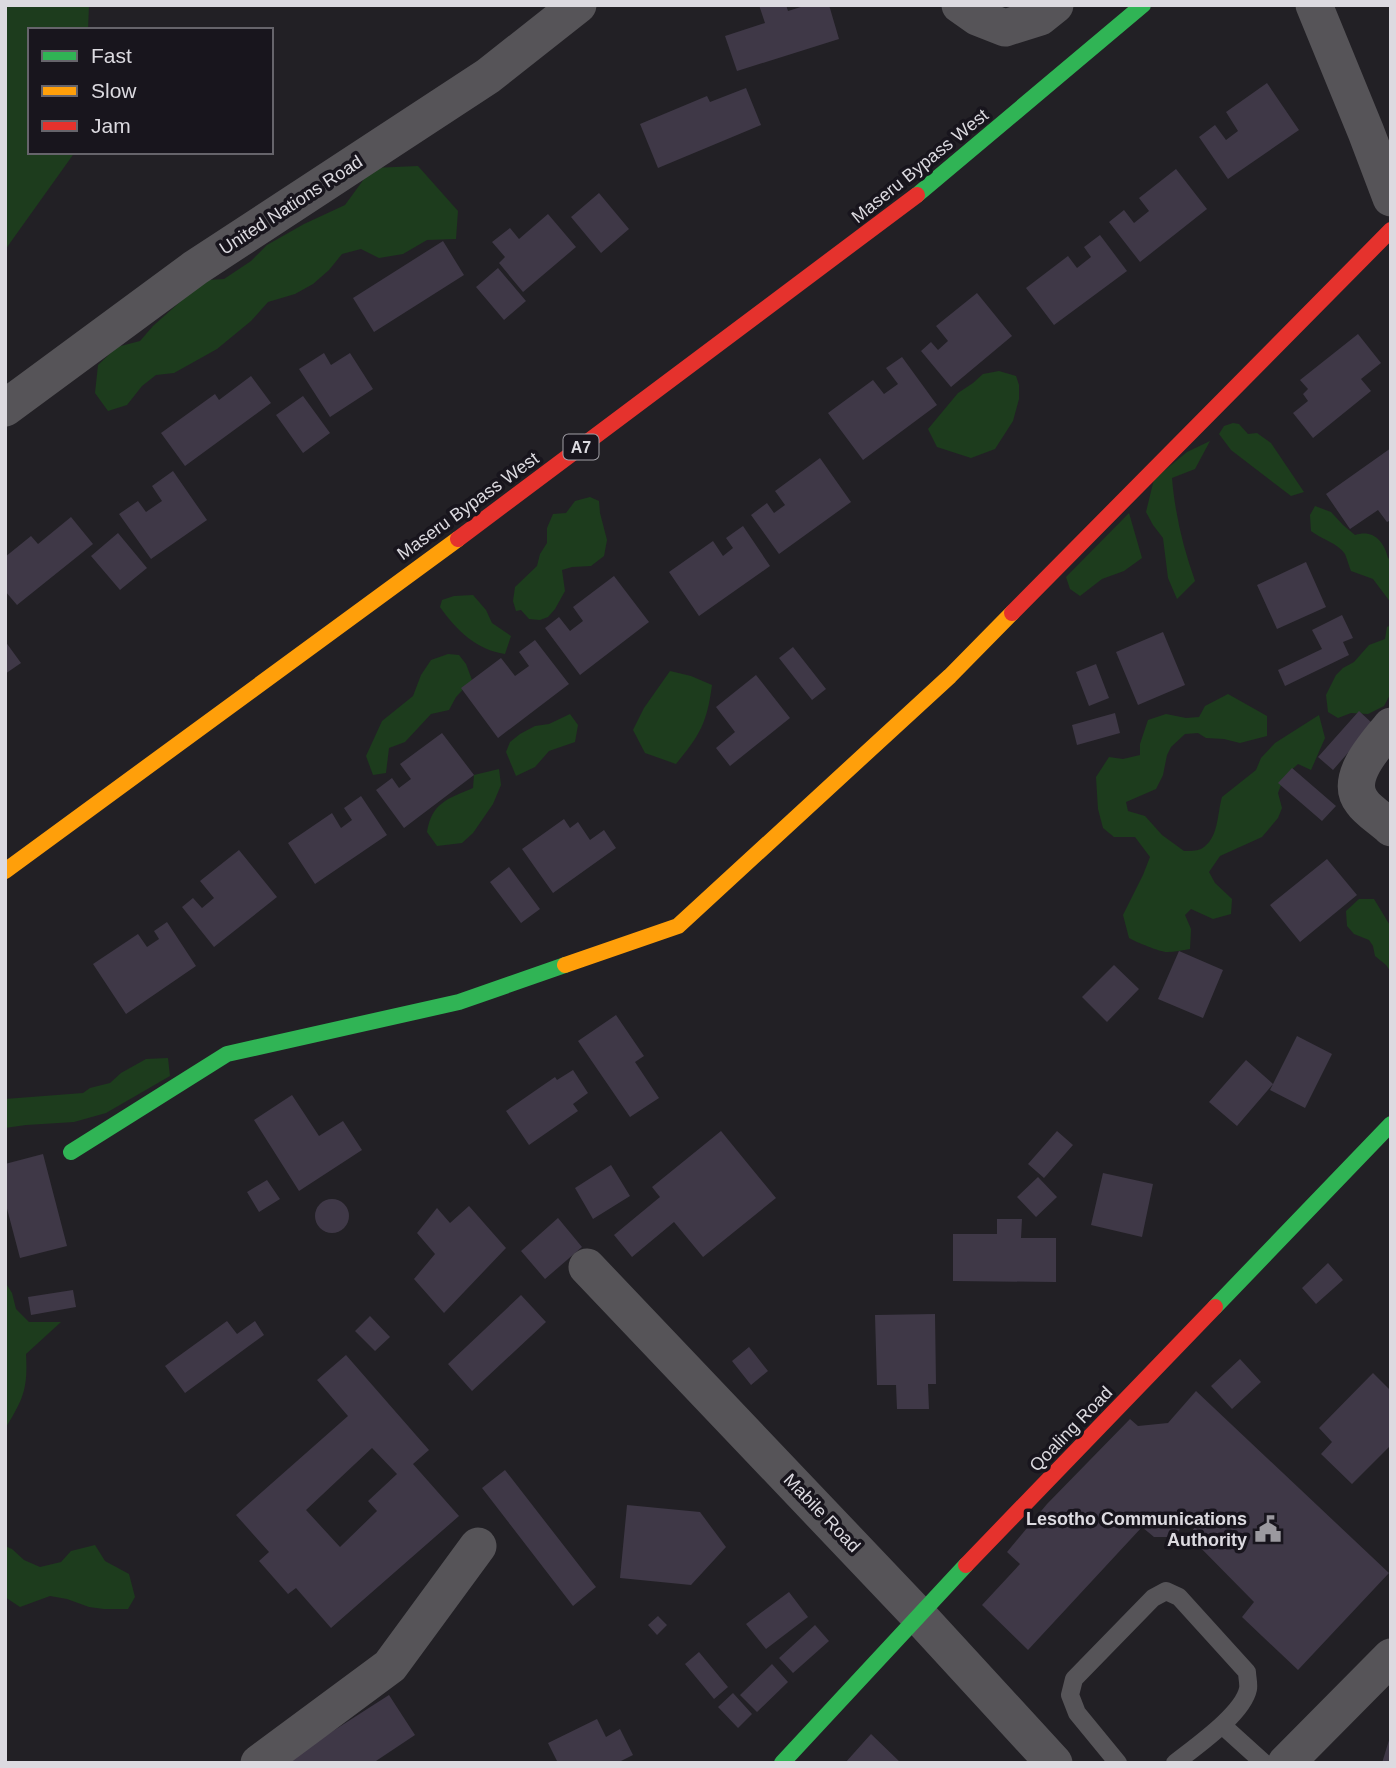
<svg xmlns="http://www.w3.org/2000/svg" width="1396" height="1768" font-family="Arial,sans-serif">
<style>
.green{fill:#1d3c1d}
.building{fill:#3f3847;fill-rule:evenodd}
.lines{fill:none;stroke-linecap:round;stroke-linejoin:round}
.lane{stroke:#565458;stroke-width:18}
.street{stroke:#565458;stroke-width:37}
.fast{stroke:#30b455;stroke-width:16}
.slow{stroke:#ff9f0a;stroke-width:16}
.jam{stroke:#e5322d;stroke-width:16}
.labels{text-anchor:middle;stroke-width:7;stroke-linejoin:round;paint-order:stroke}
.shield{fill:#18151d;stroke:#a19fa6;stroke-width:2}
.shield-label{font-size:16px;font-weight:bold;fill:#dcdae0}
.street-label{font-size:18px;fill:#dcdae0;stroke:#18151d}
.poi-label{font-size:18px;font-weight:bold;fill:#dcdae0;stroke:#18151d;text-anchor:end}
</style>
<rect width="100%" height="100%" fill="#222025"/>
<path class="green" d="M5 5H89L88 30H30V152H75L5 250Z
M418 166 458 211 456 239 427 240 403 254 379 258 361 249 342 254 329 270 313 284 295 294 268 302 251 321 217 349 174 373 156 375 142 386 127 405 108 411 95 393 98 365 117 347 140 341 153 326 198 286 208 280 224 279 251 261 267 245 304 224 345 205 372 168Z
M999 371 1016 376 1019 385V399L1013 421 995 449 971 458 937 447 928 429 958 393 973 383 983 374Z
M1233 423 1239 424 1248 434 1257 433 1271 443 1304 492 1291 496 1231 450 1219 434 1224 426Z
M1210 441 1195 469 1172 478C1175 514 1183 547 1195 581L1177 599 1168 578 1163 538 1153 525 1146 512 1154 479 1187 452Z
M590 497 599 501 600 513 607 540 604 556 591 566 572 567 562 570 565 591 555 609 548 617 540 620 529 619 521 610 516 611 513 601 515 587 537 566 540 554 547 543V528L553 514 566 513 575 501Z
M1315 506 1331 512 1343 525 1355 535C1373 529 1384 541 1388 558L1391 560V603L1373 579 1351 571C1349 566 1347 559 1345 554 1338 543 1321 539 1311 531L1310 515Z
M1129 513 1142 558 1124 571 1102 579 1080 596 1070 589 1066 577Z
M473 595 486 610 492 623 511 636 505 654C477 650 456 630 440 607L442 600 454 596Z
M1391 625V693L1384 706 1368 714 1351 713 1338 718 1328 712 1326 695 1336 675 1343 668 1354 662 1369 645 1385 639 1387 627Z
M448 654 459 655 466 664 472 680 456 697 449 710 431 714 405 742 389 748 386 773 373 775 366 756 382 721 413 696 421 675 431 660Z
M670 671 691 676 712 685C707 723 700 735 676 764L645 753 633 730 644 708Z
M1228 694 1267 716V736L1240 743 1224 739 1206 738 1198 733 1185 734 1171 747 1167 755 1163 775 1156 789 1126 802 1128 811 1145 816 1162 835 1184 851C1189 851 1196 851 1201 849 1219 839 1217 814 1222 797L1256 770 1261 758 1275 743 1319 715 1325 738 1311 770 1298 764 1284 777 1278 793 1282 808 1278 818 1262 837 1220 856 1209 872 1215 883 1232 899 1231 914 1213 919 1191 909 1185 915 1191 929 1190 949C1183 950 1174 952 1167 952 1160 952 1136 942 1129 938L1123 915 1143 875 1150 857 1135 837H1114L1103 828 1098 809 1096 777 1109 757 1123 759 1140 755V744L1148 720 1166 714 1186 718 1199 717 1205 706Z
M570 714 578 725 575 742 549 751 535 767 516 776 506 752 510 742 520 734 535 726 549 724Z
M499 769 501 785 493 804 473 833 462 843 437 846 427 832C432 802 448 799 473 788L474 775Z
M1359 899H1374L1391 927V972L1386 965 1375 956 1373 946 1369 940 1354 934 1347 926 1346 911Z
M168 1058 170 1076 106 1113 74 1122 26 1125 5 1128V1099L83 1093 90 1088 110 1083 121 1073 146 1059Z
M5 1282 12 1293 16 1309 29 1322H61L26 1354C28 1390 23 1399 5 1429Z
M95 1545 105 1561 129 1574 135 1597 128 1609H104L89 1607 67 1599 50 1596 20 1607 5 1597V1546L12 1549 24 1560 40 1567 61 1562 71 1551Z"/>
<path class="building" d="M759 5H786L788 11 807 5H829L839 39 737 71 725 36 765 23Z
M1267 83 1299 130 1228 179 1199 137 1215 125 1226 140 1238 131 1226 112Z
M746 88 761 125 658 168 640 124 707 96 710 102Z
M1176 169 1207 209 1140 262 1109 222 1124 210 1134 223 1149 211 1139 198Z
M599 193 629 229 601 253 571 217Z
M548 214 576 247 523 292 499 263 505 257 492 242 510 228 519 239Z
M1100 235 1127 271 1054 325 1026 288 1068 256 1077 268 1091 257 1084 247Z
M443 241 464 275 374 332 353 298Z
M498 268 526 301 504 320 476 287Z
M977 293 1012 336 951 387 921 351 931 342 938 350 948 341 936 326Z
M1358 334 1381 363 1361 379 1371 391 1313 438 1293 413 1308 401 1303 394 1308 389 1300 380Z
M324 353 331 365 350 353 373 389 330 417 299 369Z
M902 357 937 405 863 460 828 413 873 380 884 394 898 384 886 368Z
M251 376 271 403 185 466 161 433 215 394 219 400Z
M303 396 330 433 303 453 276 415Z
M1391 448V520L1387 522 1378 510 1350 529 1326 494Z
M820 458 851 502 779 554 751 515 767 503 774 513 785 505 775 491Z
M173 471 207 520 151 559 119 514 138 501 146 512 162 501 152 486Z
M71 517 93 544 17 605 5 591V557L31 536 38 544Z
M743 526 770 566 699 616 669 572 713 541 723 556 733 548 726 538Z
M118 533 147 568 120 590 91 556Z
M1306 562 1326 607 1277 629 1257 585Z
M614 576 649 622 580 675 545 628 559 617 570 631 583 621 573 607Z
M1342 615 1353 638 1343 642 1349 655 1285 686 1278 670 1322 649 1312 630Z
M1163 632 1185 685 1138 705 1116 652Z
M535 640 569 684 498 738 461 688 501 658 515 676 529 666 519 652Z
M5 641 21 663 5 674Z
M793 647 826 689 812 700 779 658Z
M1096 664 1109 698 1089 706 1076 672Z
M756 675 790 718 730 766 716 748 735 732 716 707Z
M1359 711 1373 724 1333 770 1318 757Z
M1115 713 1120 733 1077 745 1072 725Z
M442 733 474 775 404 828 376 790 392 778 399 788 411 779 400 764Z
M1292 768 1336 806 1322 821 1278 783Z
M361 796 387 835 315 884 288 843 332 813 341 828 352 820 344 808Z
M564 819 570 828 578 822 590 840 604 830 616 848 553 893 522 849Z
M239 850 277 897 214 947 182 907 193 898 202 908 214 898 200 881Z
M1327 859 1357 895 1300 942 1270 905Z
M509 867 540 909 521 923 490 882Z
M167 922 196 966 126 1014 93 964 138 934 147 947 159 939 154 931Z
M1179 951 1223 970 1203 1018 1158 999Z
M1114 965 1139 989 1107 1022 1082 997Z
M616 1015 644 1056 635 1062 659 1098 630 1117 578 1041Z
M1297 1036 1332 1054 1305 1108 1270 1090Z
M1246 1060 1273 1084 1237 1126 1209 1102Z
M573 1070 588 1093 573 1104 578 1111 529 1145 506 1111 555 1077 557 1080Z
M292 1095 319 1136 343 1121 362 1150 299 1191 254 1120Z
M721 1131 776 1198 703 1257 674 1222 632 1257 614 1235 660 1197 652 1187Z
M1057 1131 1073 1145 1044 1178 1028 1164Z
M43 1154 67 1246 20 1258 5 1201V1164Z
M611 1165 630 1196 593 1219 575 1188Z
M1103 1173 1153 1184 1142 1237 1091 1225Z
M1038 1177 1057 1197 1036 1217 1017 1197Z
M267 1180 280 1199 259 1212 247 1192Z
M315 1216a17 17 0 1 1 34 0a17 17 0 1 1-34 0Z
M469 1206 506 1248 444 1313 414 1279 435 1254 417 1233 437 1208 450 1223Z
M558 1218 582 1247 545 1279 521 1251Z
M997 1219H1022L1021 1238H1056V1282L953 1281V1234H997Z
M1328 1263 1343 1280 1316 1304 1302 1288Z
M73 1290 76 1307 31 1315 28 1297Z
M521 1295 546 1322 472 1391 448 1364Z
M935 1314 936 1384H928L929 1409H897L896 1385H877L875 1315Z
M370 1316 390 1337 375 1351 355 1331Z
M227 1321 237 1334 255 1321 264 1335 185 1393 165 1366Z
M749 1347 768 1371 751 1385 732 1361Z
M346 1355 429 1450 413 1464 459 1516 331 1628 296 1588 288 1594 259 1561 269 1552 236 1515 348 1416 317 1380ZM372 1448 397 1474 368 1501 377 1511 340 1547 306 1510Z
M1240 1359 1261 1382 1232 1409 1211 1386Z
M1373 1373 1391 1391V1445L1352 1484 1321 1454 1332 1442 1319 1428Z
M1196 1391 1389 1573 1298 1670 1242 1617 1254 1602 1188 1535 1198 1524 1186 1511 1179 1531 1168 1537H1154L1142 1527 1028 1650 982 1605 1020 1564 1007 1552 1047 1504 1130 1419 1138 1426 1168 1423Z
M505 1470 596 1587 573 1606 482 1488Z
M627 1505 700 1512 726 1547 691 1585 620 1578Z
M789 1592 808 1617 766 1649 746 1624Z
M658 1616 667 1625 657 1635 648 1625Z
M815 1625 829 1641 793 1673 779 1658Z
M699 1652 728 1687 714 1699 685 1664Z
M772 1664 788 1682 757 1712 740 1695Z
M733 1693 752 1714 738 1728 718 1707Z
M389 1695 415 1735 373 1763H283Z
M597 1719 606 1737 620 1729 633 1755 617 1763H558L548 1743Z
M871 1734 901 1763H845Z
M1390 1737 1391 1763H1382Z"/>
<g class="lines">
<path class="lane" d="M1222 1725 1264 1763
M1118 1763 1077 1713 1070 1695 1074 1679 1153 1598 1166 1591 1179 1597 1247 1672C1247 1677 1249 1684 1248 1689 1243 1714 1195 1747 1175 1763"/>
<path class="street" d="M960 5 977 17 1005 28 1040 17 1055 5
M1314 5 1366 132 1391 198
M5 408 195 268 488 76 578 5
M1391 726C1377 744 1343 778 1362 802 1368 811 1383 820 1391 828
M587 1267 918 1615 1054 1763
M259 1763 390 1666 478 1546
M1286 1763 1391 1657"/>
<path class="fast" d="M917 195 1143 5
M71 1152 227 1054 459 1002 565 965
M1215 1307 1391 1124
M782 1763 966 1565"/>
<path class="slow" d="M5 871 458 539
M565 965 678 926 950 676 1012 613"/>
<path class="jam" d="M458 539 917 195
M1012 613 1391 230
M966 1565 1215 1307"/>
</g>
<defs>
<symbol id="civic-bare" viewBox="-9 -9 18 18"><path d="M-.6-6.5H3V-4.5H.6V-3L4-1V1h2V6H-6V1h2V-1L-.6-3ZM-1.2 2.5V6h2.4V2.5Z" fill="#9b999f" stroke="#18151d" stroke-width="2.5" paint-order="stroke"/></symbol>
</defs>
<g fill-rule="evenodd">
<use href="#civic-bare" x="1249" y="1510" width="38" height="38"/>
</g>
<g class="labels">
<rect class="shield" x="563.5" y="434.5" width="35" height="25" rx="5"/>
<g class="shield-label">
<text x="581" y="453">A7</text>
</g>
<g class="street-label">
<text transform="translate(920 166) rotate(-39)" y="6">Maseru Bypass West</text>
<text transform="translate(291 205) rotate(-33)" y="6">United Nations Road</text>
<text transform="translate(468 506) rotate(-36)" y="6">Maseru Bypass West</text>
<text transform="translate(1071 1429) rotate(-46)" y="6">Qoaling Road</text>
<text transform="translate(822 1513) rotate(46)" y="6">Mabile Road</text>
</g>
<g class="poi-label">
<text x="1247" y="1525">Lesotho Communications<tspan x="1247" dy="21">Authority</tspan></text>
</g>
</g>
<rect width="1396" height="1768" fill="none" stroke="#dcdae0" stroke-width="14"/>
<rect x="28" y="28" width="245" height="126" fill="#18151d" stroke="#66646b" stroke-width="2"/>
<rect x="42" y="51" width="35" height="10" fill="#30b455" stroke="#66646b" stroke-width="2"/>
<text x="91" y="63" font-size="21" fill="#dcdae0">Fast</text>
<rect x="42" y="86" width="35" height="10" fill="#ff9f0a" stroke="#66646b" stroke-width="2"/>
<text x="91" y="98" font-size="21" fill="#dcdae0">Slow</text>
<rect x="42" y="121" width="35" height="10" fill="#e5322d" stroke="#66646b" stroke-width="2"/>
<text x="91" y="133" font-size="21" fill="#dcdae0">Jam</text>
</svg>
